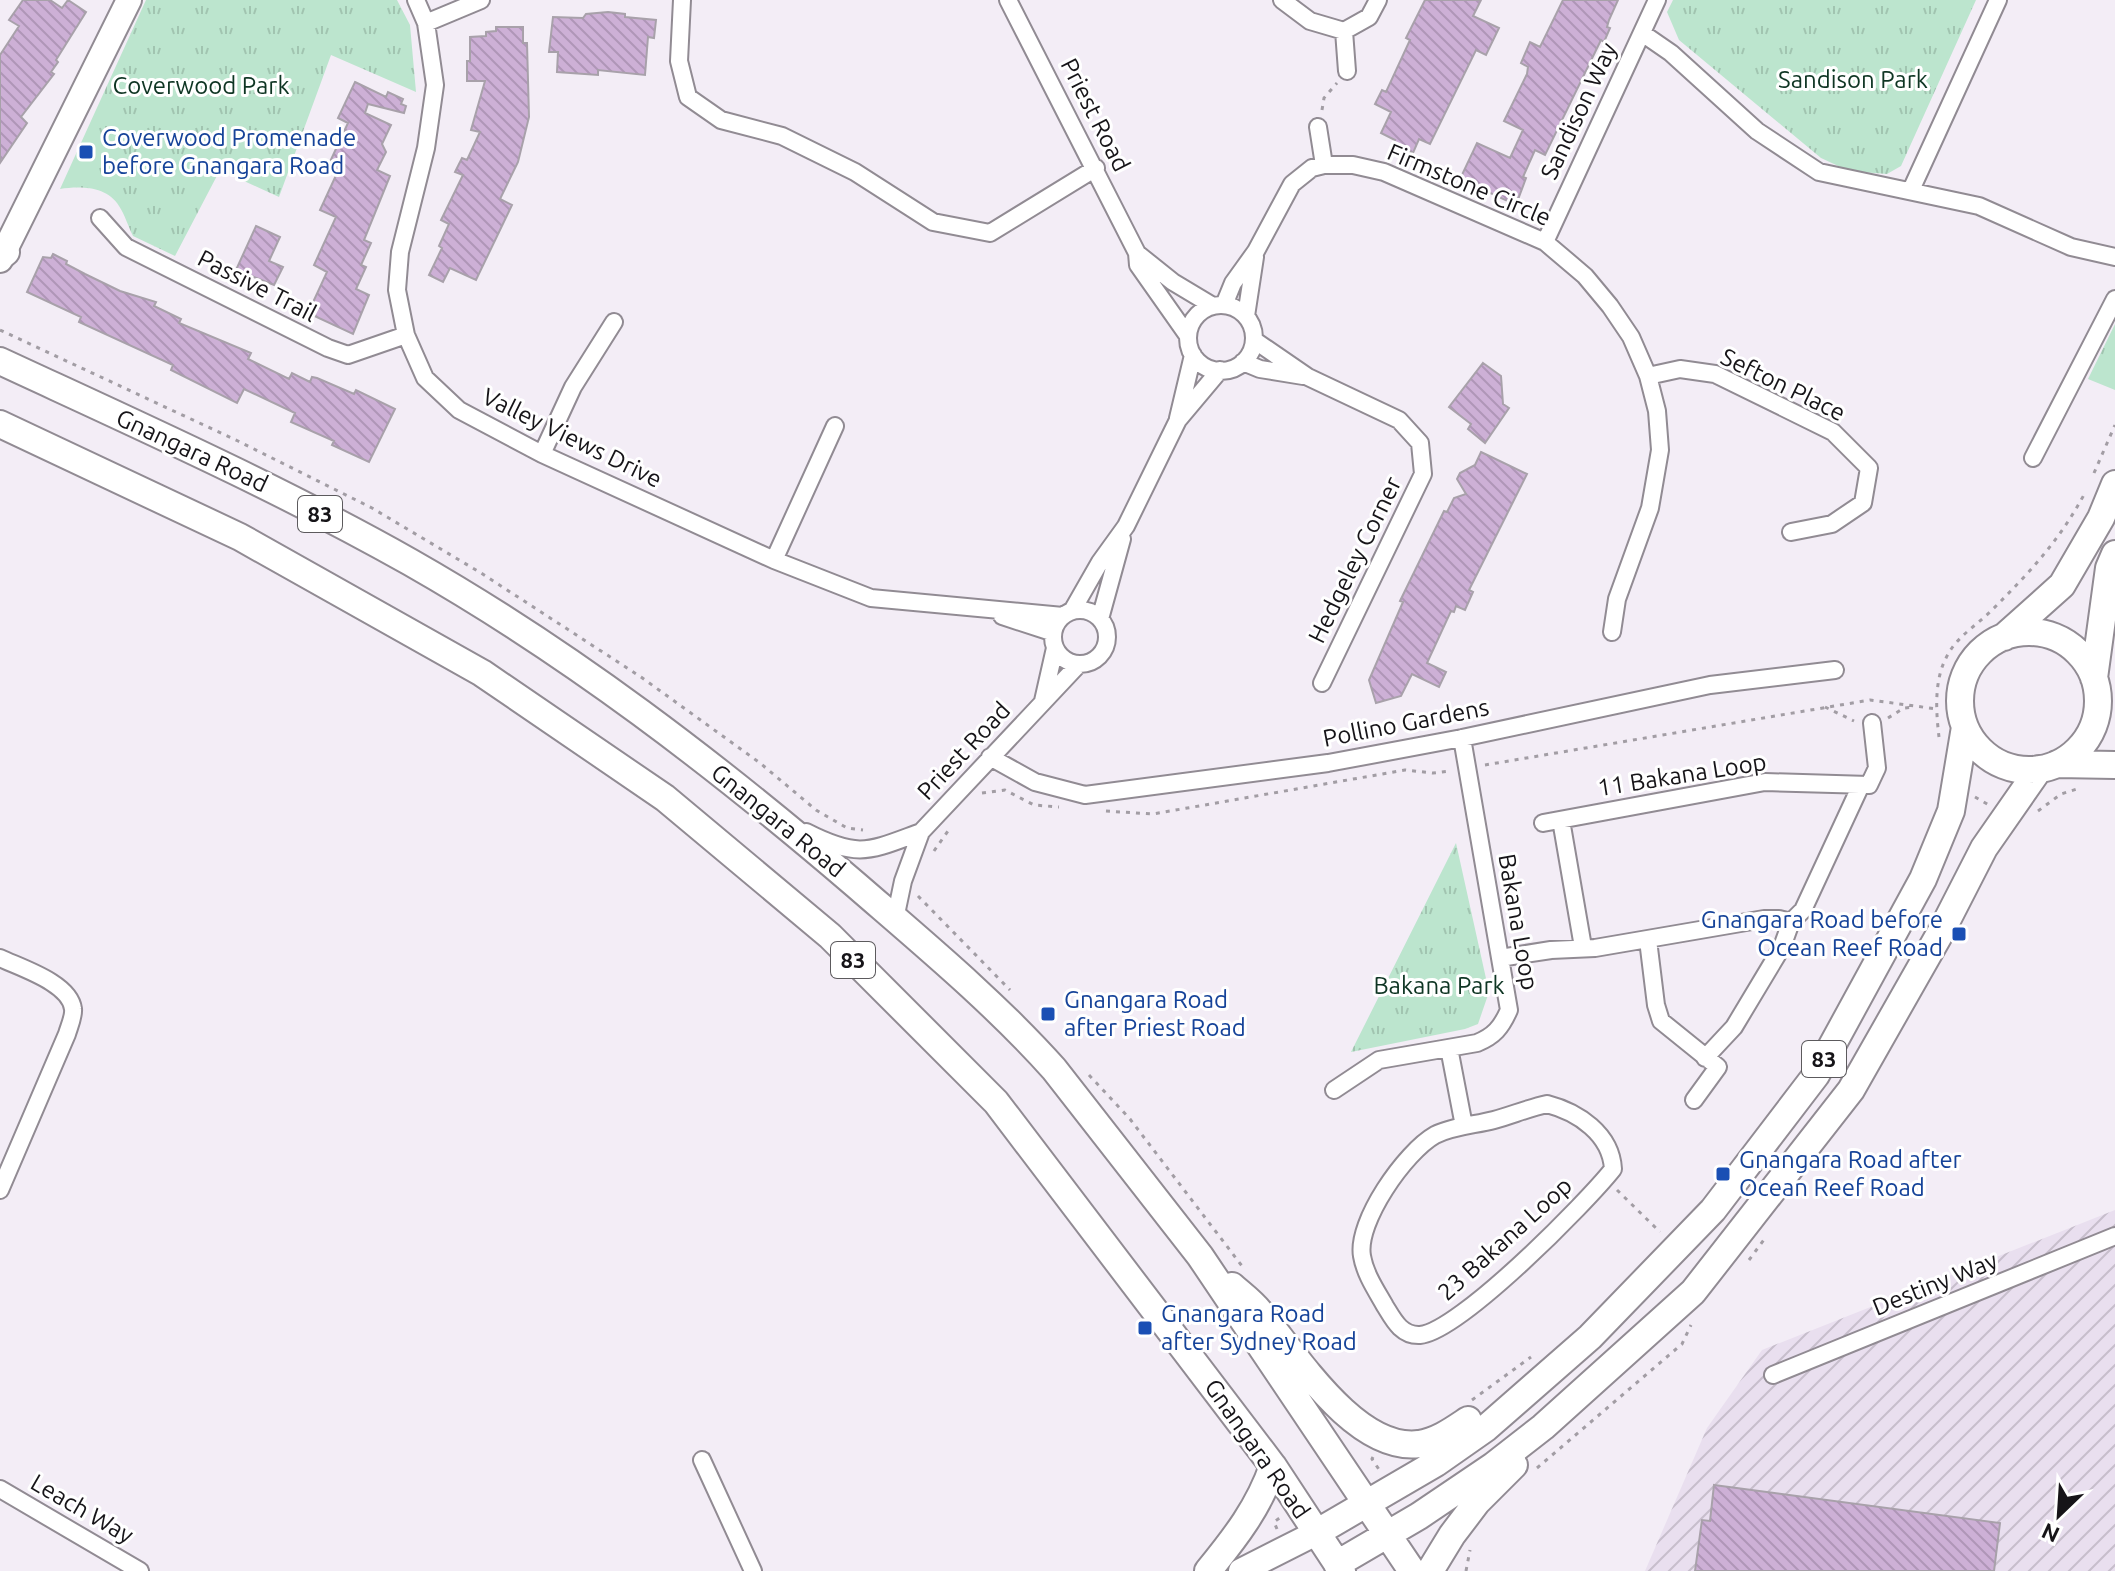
<svg xmlns="http://www.w3.org/2000/svg" width="2115" height="1571" font-family="Ubuntu,sans-serif">
<style>
.industrial{fill:url(#industrial-furrows)}
.grass{fill:url(#grass-tufts)}
.building{fill:url(#building-back-hatch);stroke:#a8a1aa;stroke-width:2}
.lines{fill:none;stroke-linecap:round;stroke-linejoin:round}
.street-casing{stroke:#918b93;stroke-width:20}
.secondary-casing{stroke:#918b93;stroke-width:28}
.primary-casing{stroke:#918b93;stroke-width:30}
.path{stroke:#a29da4;stroke-width:3;stroke-dasharray:4 6;stroke-linecap:butt}
.street{stroke:#fff;stroke-width:16}
.secondary{stroke:#fff;stroke-width:24}
.primary{stroke:#fff;stroke-width:26}
.transit-dot{fill:#1a4fb4;stroke:#fff;stroke-width:3}
.labels{text-anchor:middle;stroke-width:6;stroke-linejoin:round;paint-order:stroke}
.shield{fill:#fff;stroke:#5c5a5d;stroke-width:2}
.shield-label{font-size:22px;font-weight:bold;fill:#161418}
.park-label{font-size:24px;fill:#0e3523;stroke:#fff}
.street-label{font-size:24px;fill:#161418;stroke:#fff}
.transit-label{font-size:24px;fill:#164399;stroke:#fff;text-anchor:start}
</style>
<defs>
<pattern id="industrial-furrows" width="10" height="10" patternUnits="userSpaceOnUse" patternTransform="scale(2)"><rect width="10" height="10" fill="#e9dfef"/><path d="M-1 1l2-2M0 10L10 0M9 11l2-2" fill="none" stroke="#c7becc"/></pattern>
<pattern id="grass-tufts" width="24" height="20" patternUnits="userSpaceOnUse" patternTransform="scale(2)"><rect width="24" height="20" fill="#bce5ce"/><path d="M3 7l-1-3M5 7V3M7 7l1-3M15 17l-1-3M17 17v-4M19 17l1-3" fill="none" stroke="#a1c4b0"/></pattern>
<pattern id="building-back-hatch" width="6" height="6" patternUnits="userSpaceOnUse" patternTransform="scale(2)"><rect width="6" height="6" fill="#cdb0d6"/><path d="M-1 5l2 2M0 0l6 6M5-1l2 2" fill="none" stroke="#af96b7"/></pattern>
</defs>
<rect width="100%" height="100%" fill="#f3edf6"/>
<path class="industrial" d="M2115 1210V1571H1645L1707 1428 1762 1350Z"/>
<path class="grass" d="M146 0H397L410 25 416 92 331 55 279 197 220 170 175 256 133 236C128 226 125 215 119 206 107 186 80 186 60 189Z
M1673 0H1976L1901 166 1887 174 1849 171 1821 158 1679 40 1667 12Z
M2115 324V390L2088 379Z
M1456 843 1489 992 1478 1024 1465 1029 1351 1052Z"/>
<path class="building" d="M23 0H50L62 8 68 0 86 12 56 60 58 62 51 72 54 74 21 117 27 123 0 163V55L19 26 9 20Z
M1425 0H1481L1473 16 1499 28 1486 55 1476 50 1430 144 1419 139 1413 153 1393 144 1395 140 1381 133 1391 112 1375 104 1382 90 1386 92 1410 40 1406 38Z
M1563 0H1618L1609 20 1607 27 1610 28 1604 42 1601 40 1545 155 1535 150 1523 177 1526 178 1516 205 1460 179 1477 143 1510 158 1523 130 1504 121 1527 74 1528 67 1521 63 1530 42 1540 47Z
M608 12 625 14V17L656 20 654 38 648 37 645 75 598 70V75L557 72 558 52H549L553 17 583 18 586 14Z
M496 27H523V43H527L529 117 518 162 500 199 512 205 476 280 450 268 443 282 429 275 442 248 439 246 449 224 441 220 463 175 455 172 462 158 467 160 480 132 471 130 485 81H467V61H470V37L486 36V32L496 31Z
M355 82 386 97 388 92 403 99 401 104 406 106 404 113 368 104 365 113 391 125 382 144 386 152 377 170 390 176 364 240 371 243 361 265 366 267 356 289 369 295 353 334 308 313 327 272 314 265 336 217 320 210 338 171 328 166 348 123 338 118Z
M256 226 280 237 269 261 283 267 274 285 236 270Z
M53 254 67 261 66 264 85 274 120 291 156 302 154 306 181 319 179 323 251 353 248 359 289 379 292 373 310 382 312 377 317 378 354 394 356 390 395 409 369 462 332 445 334 441 291 422 295 413 244 389 237 403 171 370 173 365 79 322 81 317 27 292 43 257 51 258Z
M1483 363 1501 376 1503 404 1509 408 1485 443 1468 429 1471 424 1449 407Z
M1481 452 1527 474 1469 590 1473 592 1465 610 1456 606 1454 612 1451 611 1427 663 1446 672 1439 687 1412 674 1401 696 1376 703 1369 680 1403 602 1400 601 1444 511 1447 512 1454 498 1466 494 1457 479 1460 473 1475 465Z
M1714 1485 2000 1523 1994 1571H1695L1702 1520 1710 1521Z"/>
<g class="lines">
<defs>
<path id="street" d="M416 0 426 23 435 85 426 148 400 252 397 290 406 335 425 378 459 410 542 454 774 560 871 598 1063 616
M682 0 679 61 688 97 721 120 782 136 855 172 933 222 990 233 1096 168
M1008 0 1137 253 1138 265 1188 336
M1282 0 1310 21 1344 31 1369 17 1378 0
M426 23 481 0
M1344 31 1347 71
M1642 33 1671 53 1757 131 1819 172 1979 206 2071 247 2115 257
M1318 127 1324 165
M1911 190 1998 0
M100 218 126 247 328 348 348 355 406 335
M1545 242 1657 0
M1138 254 1173 282 1213 306
M1224 305 1233 283 1256 251 1292 184 1312 168 1324 165H1353L1384 172 1545 242 1585 276 1610 306 1631 337 1648 376 1657 411 1660 450 1650 508 1617 599 1612 632
M1188 338a33 33 0 1 1 66 0a33 33 0 1 1-66 0Z
M1246 316 1255 257
M1254 340 1308 377 1399 420 1420 443 1423 474 1322 683
M1243 362 1260 369 1303 376
M1648 376 1680 369 1715 374 1833 432 1869 468 1863 503 1832 524 1791 532
M1178 418 1193 355
M542 454 573 387 614 322
M2033 458 2115 299
M774 560 835 426
M1053 637a27 27 0 1 1 54 0a27 27 0 1 1-54 0Z
M1072 611 1100 562 1126 526 1178 420 1220 370
M1002 616 1051 632
M1100 619 1122 539
M1043 701 1055 648
M990 757 1035 782 1085 795 1328 763 1462 738 1710 685 1835 670
M1561 820 1583 947
M1543 823 1765 782 1869 785 1877 768 1872 723
M806 832C859 859 869 851 921 832
M895 919 903 881 921 832 1079 664
M1648 940 1656 1005 1661 1021 1718 1067 1694 1100
M0 958C21 968 70 983 73 1009 74 1016 69 1027 67 1034L0 1190
M1500 958 1551 950 1595 948 1764 919H1779L1791 922
M1449 1048 1464 1126
M1705 1058 1734 1027 1782 947 1791 922 1803 910 1861 785
M1334 1090 1379 1060 1477 1043C1494 1036 1501 1028 1509 1010L1462 738
M1547 1104C1578 1112 1611 1134 1613 1169 1586 1203 1459 1332 1420 1335 1401 1336 1393 1319 1385 1306 1376 1290 1365 1274 1362 1256 1356 1222 1405 1152 1435 1135 1453 1126 1475 1125 1494 1120 1512 1115 1529 1108 1547 1104Z
M1773 1375 2115 1236
M702 1460 753 1571
M0 1489 140 1571"/>
<path id="secondary" d="M0 260 129 0
M1241 1571 1316 1533"/>
<path id="primary" d="M0 257 6 252
M0 361C138 425 277 487 410 562 570 653 716 765 856 885 924 944 994 1002 1054 1069L1200 1256 1412 1571
M0 424 240 537 482 673 665 798 830 936 996 1102 1273 1466 1342 1571
M1960 701a69 69 0 1 1 138 0a69 69 0 1 1-138 0Z
M2004 637 2062 585 2101 518 2115 484
M2094 678 2109 568 2115 554
M2057 764 2115 765
M1232 1286C1241 1294 1252 1302 1259 1311 1295 1354 1355 1452 1419 1444 1438 1441 1453 1430 1468 1420
M1316 1533 1436 1463 1486 1428 1590 1337 1713 1210 1816 1075 1923 879 1951 811 1965 727
M1337 1564 1419 1516 1493 1466 1543 1427 1693 1292 1851 1090 1942 930 1984 848 2039 769
M1208 1571C1235 1538 1259 1507 1273 1466
M1430 1571 1452 1535 1477 1502 1514 1465"/>
</defs>
<use href="#street" class="street-casing"/>
<use href="#secondary" class="secondary-casing"/>
<use href="#primary" class="primary-casing"/>
<path class="path" d="M1322 110 1324 98 1337 83
M0 330 238 441 372 508 481 573 641 677 760 763 816 810 847 828 863 830
M2094 473 2115 425
M1825 707 1854 721
M1888 718 1904 708 1914 707
M1939 737C1936 712 1934 681 1946 658 1956 637 1976 626 1992 610 2031 571 2060 540 2086 491
M1485 765 1870 700 1937 709
M982 793 1005 790 1034 805 1059 807
M1975 797 1989 805
M1106 811 1153 814 1405 770 1433 773 1450 771
M2038 811 2061 794 2080 788
M934 851 950 828
M918 896 1010 990
M1089 1075 1130 1119 1242 1266
M1617 1190 1660 1232
M1749 1260 1766 1237
M1472 1400 1531 1357
M1373 1457 1372 1459 1380 1471
M1537 1468 1682 1344 1691 1325
M1277 1529 1274 1522 1281 1517
M1466 1571 1470 1550"/>
<use href="#street" class="street"/>
<use href="#secondary" class="secondary"/>
<use href="#primary" class="primary"/>
</g>
<g class="transit-dot">
<rect x="78" y="144" width="16" height="16" rx="4"/>
<rect x="1951" y="926" width="16" height="16" rx="4"/>
<rect x="1040" y="1006" width="16" height="16" rx="4"/>
<rect x="1715" y="1166" width="16" height="16" rx="4"/>
<rect x="1137" y="1320" width="16" height="16" rx="4"/>
</g>
<g class="labels">
<g class="shield">
<rect x="298" y="496" width="44" height="36" rx="6"/>
<rect x="831" y="942" width="44" height="36" rx="6"/>
<rect x="1802" y="1041" width="44" height="36" rx="6"/>
</g>
<g class="shield-label">
<text x="320" y="522">83</text>
<text x="853" y="968">83</text>
<text x="1824" y="1067">83</text>
</g>
<g class="park-label">
<text x="1853" y="88">Sandison Park</text>
<text x="201" y="94">Coverwood Park</text>
<text x="1439" y="994">Bakana Park</text>
</g>
<g class="street-label">
<text transform="translate(1579 111) rotate(-65)" y="8">Sandison Way</text>
<text transform="translate(1095 115) rotate(63)" y="8">Priest Road</text>
<text transform="translate(1469 185) rotate(23)" y="8">Firmstone Circle</text>
<text transform="translate(257 286) rotate(27)" y="8">Passive Trail</text>
<text transform="translate(1783 385) rotate(26)" y="8">Sefton Place</text>
<text transform="translate(572 438) rotate(26)" y="8">Valley Views Drive</text>
<text transform="translate(192 451) rotate(25)" y="8">Gnangara Road</text>
<text transform="translate(1355 560) rotate(-64)" y="8">Hedgeley Corner</text>
<text transform="translate(1406 723) rotate(-11)" y="8">Pollino Gardens</text>
<text transform="translate(964 751) rotate(-47)" y="8">Priest Road</text>
<text transform="translate(1682 775) rotate(-9)" y="8">11 Bakana Loop</text>
<text transform="translate(778 821) rotate(39)" y="8">Gnangara Road</text>
<text transform="translate(1518 922) rotate(80)" y="8">Bakana Loop</text>
<text transform="translate(1505 1239) rotate(-42)" y="8">23 Bakana Loop</text>
<text transform="translate(1935 1284) rotate(-22)" y="8">Destiny Way</text>
<text transform="translate(1257 1449) rotate(55)" y="8">Gnangara Road</text>
<text transform="translate(82 1509) rotate(30)" y="8">Leach Way</text>
</g>
<g class="transit-label">
<text x="102" y="146">Coverwood Promenade<tspan x="102" dy="28">before Gnangara Road</tspan></text>
<text x="1943" y="928" text-anchor="end">Gnangara Road before<tspan x="1943" dy="28">Ocean Reef Road</tspan></text>
<text x="1064" y="1008">Gnangara Road<tspan x="1064" dy="28">after Priest Road</tspan></text>
<text x="1739" y="1168">Gnangara Road after<tspan x="1739" dy="28">Ocean Reef Road</tspan></text>
<text x="1161" y="1322">Gnangara Road<tspan x="1161" dy="28">after Sydney Road</tspan></text>
</g>
</g>
<g transform="translate(2059 1515) rotate(205)" stroke="#ffffff" stroke-width="6" paint-order="stroke">
<path d="M0-6L14 30L0 20L-14 30Z" fill="#161418"/>
<text y="-12" font-size="22" font-weight="bold" text-anchor="middle" fill="#161418">N</text>
</g>
</svg>
